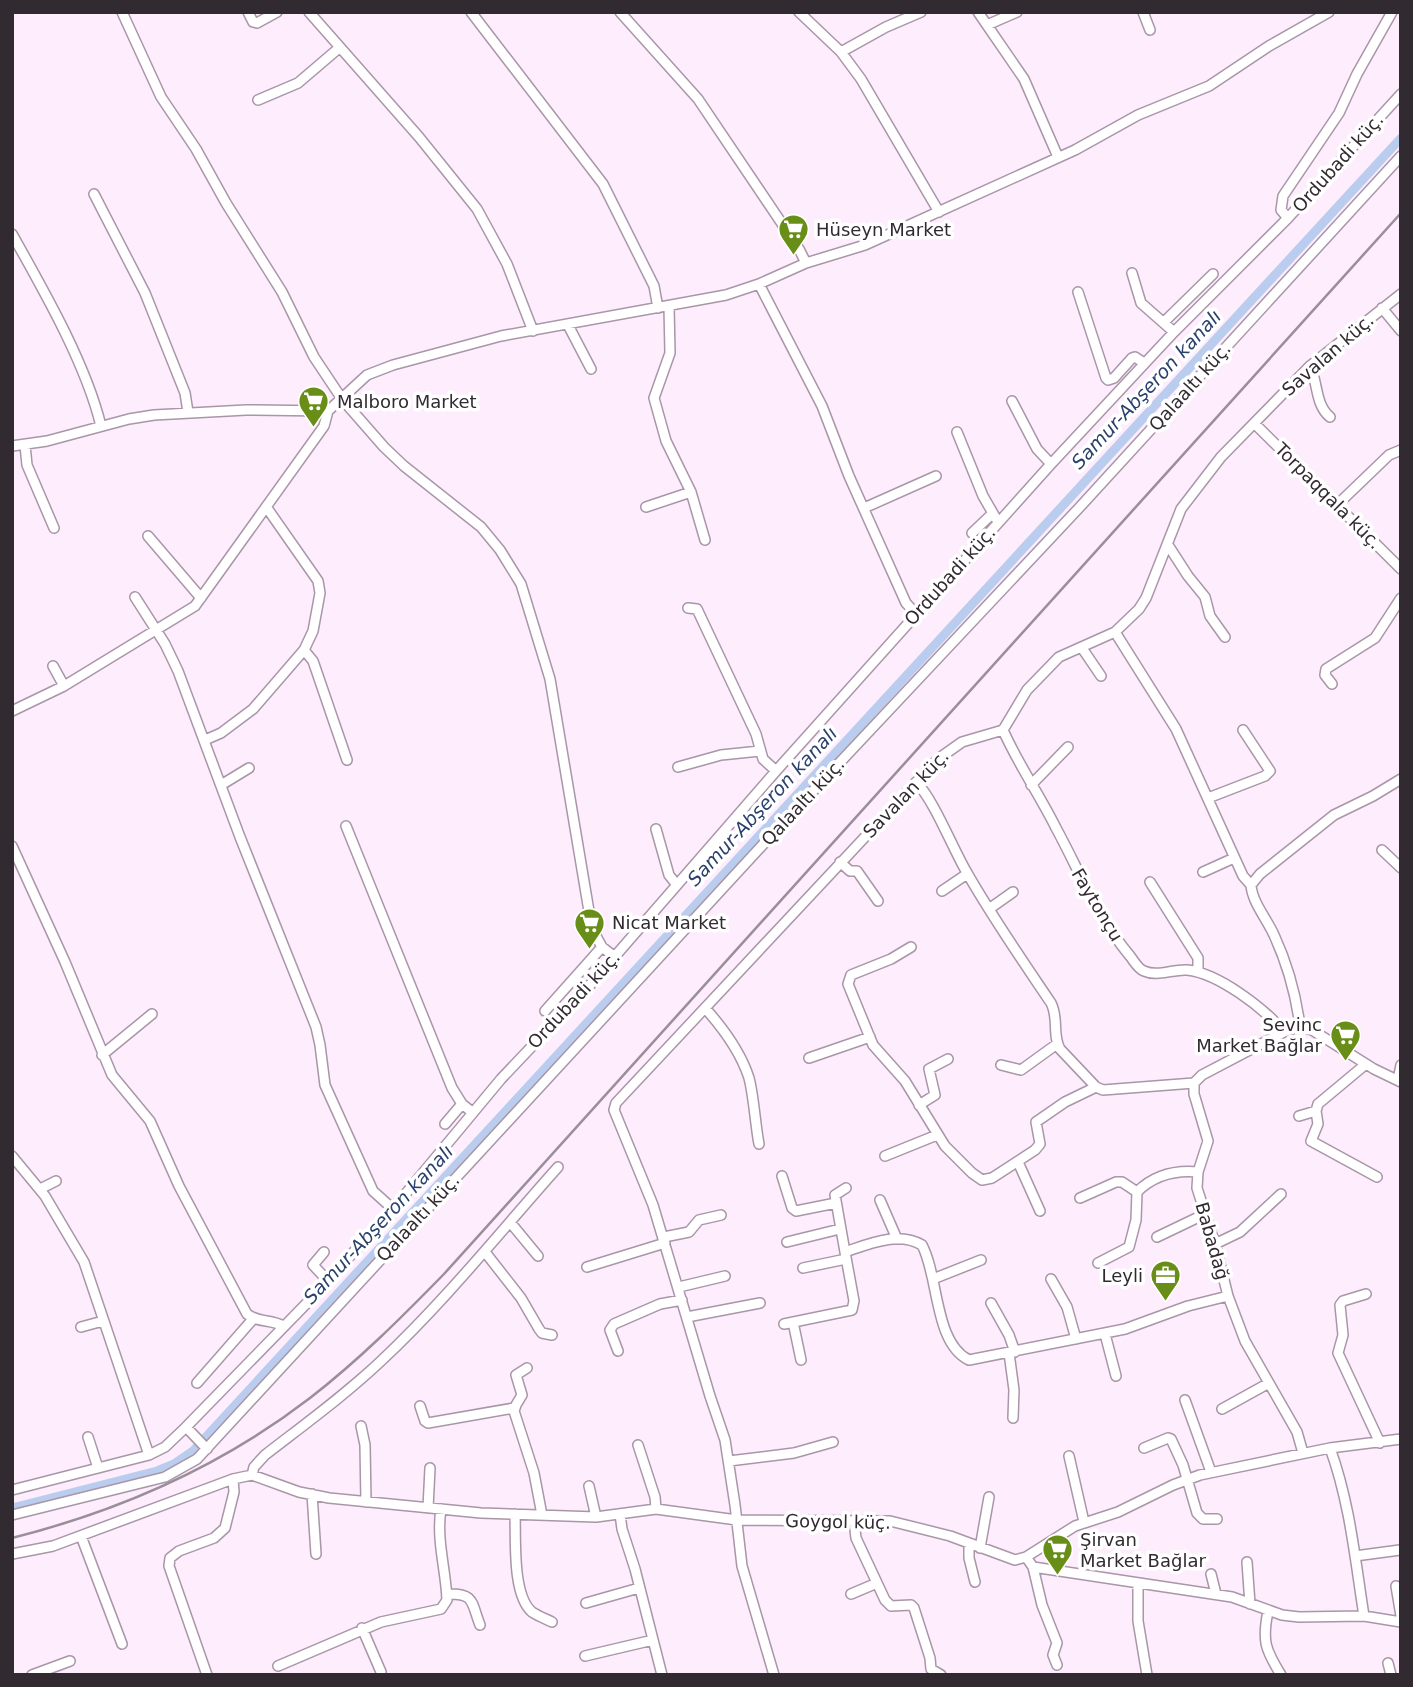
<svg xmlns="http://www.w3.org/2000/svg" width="1413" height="1687" font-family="'DejaVu Sans',sans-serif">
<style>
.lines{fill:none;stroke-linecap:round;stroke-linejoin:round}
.canal{stroke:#bbcdef;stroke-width:9}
.minor-casing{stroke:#a996a8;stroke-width:12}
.minor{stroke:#fff;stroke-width:9}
.rail{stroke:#9a8e9a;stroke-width:2.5}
.labels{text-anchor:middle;stroke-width:7;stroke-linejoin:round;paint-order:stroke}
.street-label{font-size:18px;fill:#322a31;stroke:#fff}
.poi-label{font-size:18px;fill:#322a31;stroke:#fff;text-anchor:start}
.water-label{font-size:19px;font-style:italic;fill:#2a416d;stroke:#fff}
</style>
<rect width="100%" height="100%" fill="#fdedfd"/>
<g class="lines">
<path class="canal" d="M12 1508 157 1471 174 1464 193 1451 1401 138"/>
<defs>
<path id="minor" d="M122 12 161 97 196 149 226 203 282 292 314 357 342 399 384 447 404 466 481 527 500 550 521 584 550 679 592 929 602 947 615 957
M248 12 253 22 257 23 277 12
M309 12 419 137 477 209 507 264 533 331
M471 12 603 184 654 286 658 308
M620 12 698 99 799 249 806 263
M799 12 841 52 861 79 939 212
M978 12 1024 79 1058 157
M1143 12 1150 30
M987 25 1017 12
M841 52 886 27 921 12
M258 100 298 83 339 48
M94 194 145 293 185 393 188 412
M1288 218 1281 210 1283 196 1339 113 1357 74 1392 12
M12 234C44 291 86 364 101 426
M1132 273 1141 303 1174 332
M759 284 822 406 849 476 906 603 916 614
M1078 292 1106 378 1108 380 1114 378 1132 358 1135 357 1144 363
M669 307 670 353 654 398 666 441 691 492 705 540
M1382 308 1401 331
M1164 322 1213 274
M568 325 591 369
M1310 366C1318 382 1315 405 1330 417
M1012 401 1037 449 1051 464
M1255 424 1401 569
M957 432 983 496 998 522
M25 445 27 465 54 528
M12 446 47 441 129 419 154 415 246 410 328 411 367 375 393 365 501 336 726 295 759 284 806 263 865 245 1075 150 1138 115 1209 86 1269 46 1329 12
M1337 505 1389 455 1401 450
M646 507 691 492
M864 508 936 476
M972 533 992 514
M148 536 201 598
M1168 545 1188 576 1205 597 1210 616 1225 637
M135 597 165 644 178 671 240 837 316 1027 320 1045 325 1085 373 1191 393 1209
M688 608 697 609 756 734 763 759 776 771
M1115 632 1176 729 1243 876 1251 885
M1082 648 1101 676
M304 650 313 661 347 760
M53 666 64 686
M1332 684 1325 675 1326 669 1375 638 1401 598
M12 711 64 686 195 606 324 426 328 411
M1003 730C1018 764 1039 794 1056 828 1080 872 1097 917 1130 956 1134 961 1138 969 1144 971 1157 977 1173 969 1187 970 1218 973 1264 1008 1284 1032
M205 740 221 733 253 709 304 650 313 631 320 593 318 581 267 508
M678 767 721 755 760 751
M916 782C934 800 952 847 966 871 992 917 1022 960 1051 1003 1059 1018 1052 1035 1060 1049L1096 1087 1103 1090 1194 1083
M221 785 249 768
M1031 785 1068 747
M1208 798 1265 776 1270 771 1243 730
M346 826 452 1088 462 1104 472 1112
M656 829 669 875 677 885
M12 846 65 962 112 1075 150 1121 179 1186 247 1314C258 1323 271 1319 283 1326
M1382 850 1401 868
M840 862 850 871H857L878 901
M1203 872 1234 858
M1150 882 1198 958V972
M942 891 967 874
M989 909 1013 892
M911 947 891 959 851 975 848 984 873 1045 905 1081 945 1146 972 1173 982 1180 992 1178 1035 1150 1040 1144 1036 1122 1065 1102 1096 1087
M705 1008C722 1027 741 1053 749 1078 754 1097 755 1123 759 1144
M545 1011 602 947
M1300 1026C1296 996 1287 963 1274 935 1267 919 1252 902 1251 885L1260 874 1334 815 1373 796 1401 779
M102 1055 152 1014
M809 1058 870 1037
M1366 1064 1318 1104 1316 1111 1318 1124 1311 1141 1377 1177
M1001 1065 1021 1070 1057 1044
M1398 1080 1401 1065
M919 1105 935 1095 929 1069 948 1059
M1299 1116 1316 1111
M445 1124 462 1104
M12 1156 45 1196 84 1262 149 1455
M885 1156 937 1135
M1018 1162 1040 1211
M782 1176 792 1208 796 1211 836 1203
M846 1188 835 1195 845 1252C869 1244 898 1231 922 1245 939 1277 934 1343 969 1360L1125 1329 1188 1306 1228 1296
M40 1189 56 1181
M1080 1198 1116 1182H1122L1137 1192
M880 1200 897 1239
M510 1222 538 1256
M664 1237 689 1232 699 1220 721 1215
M1157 1237 1205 1214
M787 1242 840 1229
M1215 1244 1240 1232 1281 1194
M324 1252 313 1265 328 1281
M485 1252 521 1298 539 1329 542 1333 552 1335
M1098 1263 1129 1247 1136 1220 1137 1192C1154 1175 1175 1170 1198 1172
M587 1267 665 1243
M803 1268 846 1259
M933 1279 981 1260
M1051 1279 1067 1307 1076 1339
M679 1287 725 1276
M1366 1294 1343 1301 1340 1305 1343 1335 1338 1353 1380 1443
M991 1303 1009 1335 1015 1352
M687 1317 760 1303
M793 1322 801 1360
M784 1324 852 1310 854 1301 845 1252
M81 1327 103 1321
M1105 1334 1116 1376
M618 1351 610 1330 614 1324 660 1304 682 1300
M1009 1353 1014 1390 1013 1418
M527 1368 516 1375 522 1395 516 1405 514 1411 534 1473 542 1515
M197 1383 253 1319
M1185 1400 1211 1472
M420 1406 425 1421 428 1423 514 1408
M1222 1409 1269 1383
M361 1426 365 1445 366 1502
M186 1427 207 1449
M88 1437 98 1468
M638 1445 655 1497 656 1509
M1144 1448 1168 1438 1171 1439 1183 1465 1197 1513 1203 1519H1217
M1330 1448C1350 1503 1355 1559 1364 1616
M1303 1453 1297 1432 1245 1341 1228 1296 1215 1244 1197 1188 1198 1172 1208 1141 1194 1094V1083L1202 1075 1284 1032 1300 1026 1312 1030 1374 1069 1401 1082
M1069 1456 1084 1522
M729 1461 794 1453 833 1442
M252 1475 254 1467 265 1455C305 1424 345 1395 381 1361 445 1301 500 1232 558 1167
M589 1486 596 1517
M12 1490 149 1455 165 1447 186 1427 306 1304 393 1209 501 1079 590 985 776 771 1051 464 1174 332 1288 218 1401 94
M312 1494 316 1554
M428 1508 430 1468
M515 1514C516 1539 512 1595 532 1612 538 1616 546 1619 552 1622
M620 1514 622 1529 635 1569 662 1675
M12 1515 165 1477 197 1459 781 825 1078 509 1401 156
M854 1521 856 1538 885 1600 891 1606 911 1605 914 1608 930 1658 931 1669 941 1675
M81 1536 122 1644
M969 1543V1558L975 1582
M980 1548 989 1497
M12 1554 53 1546 233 1479 252 1475 299 1492 329 1498 481 1513 596 1517 656 1509 737 1520 890 1521 950 1536 1015 1560 1026 1557 1075 1526 1118 1512 1173 1485 1200 1475 1330 1448 1401 1439
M1355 1556 1400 1550
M1026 1557 1033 1567 1232 1597 1282 1615 1299 1617 1364 1616 1401 1622
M1247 1562 1250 1604
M1033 1567 1042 1605 1057 1643 1053 1655 1057 1665
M1211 1574 1216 1594
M1138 1583V1621L1147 1675
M1396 1586 1401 1616
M447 1594C475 1593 471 1602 480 1625
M851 1594 877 1583
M586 1603 639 1588
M1268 1611C1262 1641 1265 1649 1281 1675
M362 1628 381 1672
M585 1656 653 1640
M1388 1663 1391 1675
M278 1666 381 1622 441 1609 447 1600C446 1570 436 1540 441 1509
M32 1675 70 1661
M207 1675 169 1566 170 1558 179 1551 214 1538 225 1528 234 1492 233 1479
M774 1675 742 1566 735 1505 725 1440 710 1396 653 1205 614 1110 616 1103 938 759 962 742 1003 730 1027 690 1059 657 1115 632 1139 609 1146 598 1181 509 1221 457 1310 366 1401 294"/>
</defs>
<use href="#minor" class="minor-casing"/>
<use href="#minor" class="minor"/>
<path class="rail" d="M12 1538C119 1511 223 1465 310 1398 359 1360 401 1318 444 1274L1401 213"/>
</g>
<defs>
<symbol id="supermarket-pin" viewBox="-11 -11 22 30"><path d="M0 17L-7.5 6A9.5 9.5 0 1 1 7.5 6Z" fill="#688e18" stroke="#fff"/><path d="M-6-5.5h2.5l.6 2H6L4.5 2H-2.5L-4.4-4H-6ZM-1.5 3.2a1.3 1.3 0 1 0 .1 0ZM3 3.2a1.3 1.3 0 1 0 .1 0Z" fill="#fff"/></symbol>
<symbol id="office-pin" viewBox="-11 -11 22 30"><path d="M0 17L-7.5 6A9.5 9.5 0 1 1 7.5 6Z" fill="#688e18" stroke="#fff"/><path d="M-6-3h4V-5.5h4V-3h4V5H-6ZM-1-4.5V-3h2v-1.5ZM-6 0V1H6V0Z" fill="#fff"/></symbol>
</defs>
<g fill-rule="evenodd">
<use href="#supermarket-pin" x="776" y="212" width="35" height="47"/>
<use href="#supermarket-pin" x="296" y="384" width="35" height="47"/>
<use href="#supermarket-pin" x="572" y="906" width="35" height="47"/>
<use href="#supermarket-pin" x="1328" y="1018" width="35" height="47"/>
<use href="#office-pin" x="1148" y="1258" width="35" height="47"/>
<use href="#supermarket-pin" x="1040" y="1532" width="35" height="47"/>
</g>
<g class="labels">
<g class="street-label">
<text transform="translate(1338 163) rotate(-48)" y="6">Ordubadi küç.</text>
<text transform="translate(1328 355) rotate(-41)" y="6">Savalan küç.</text>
<text transform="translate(1190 387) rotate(-48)" y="6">Qalaaltı küç.</text>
<text transform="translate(1328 496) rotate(45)" y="6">Torpaqqala küç.</text>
<text transform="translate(950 576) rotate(-48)" y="6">Ordubadi küç.</text>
<text transform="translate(906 794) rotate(-46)" y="6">Savalan küç.</text>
<text transform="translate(803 802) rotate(-47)" y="6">Qalaaltı küç.</text>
<text transform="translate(1097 905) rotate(59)" y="6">Faytonçu</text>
<text transform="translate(574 1000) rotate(-47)" y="6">Ordubadi küç.</text>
<text transform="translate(418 1218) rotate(-47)" y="6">Qalaaltı küç.</text>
<text transform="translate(1212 1241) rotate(74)" y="6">Babadağ</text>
<text transform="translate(838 1522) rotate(1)" y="6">Goygol küç.</text>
</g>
<g class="poi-label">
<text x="816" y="236">Hüseyn Market</text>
<text x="337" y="408">Malboro Market</text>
<text x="612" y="929">Nicat Market</text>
<text x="1322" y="1031" text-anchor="end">Sevinc<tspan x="1322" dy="21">Market Bağlar</tspan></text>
<text x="1143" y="1282" text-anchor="end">Leyli</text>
<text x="1080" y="1546">Şirvan<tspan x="1080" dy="21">Market Bağlar</tspan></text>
</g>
<g class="water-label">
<text transform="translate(1146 389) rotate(-47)" y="7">Samur-Abşeron kanalı</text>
<text transform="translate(762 806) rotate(-47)" y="7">Samur-Abşeron kanalı</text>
<text transform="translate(378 1224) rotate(-47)" y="7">Samur-Abşeron kanalı</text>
</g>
</g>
<rect width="1413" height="1687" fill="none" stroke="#322a31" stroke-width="28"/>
</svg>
